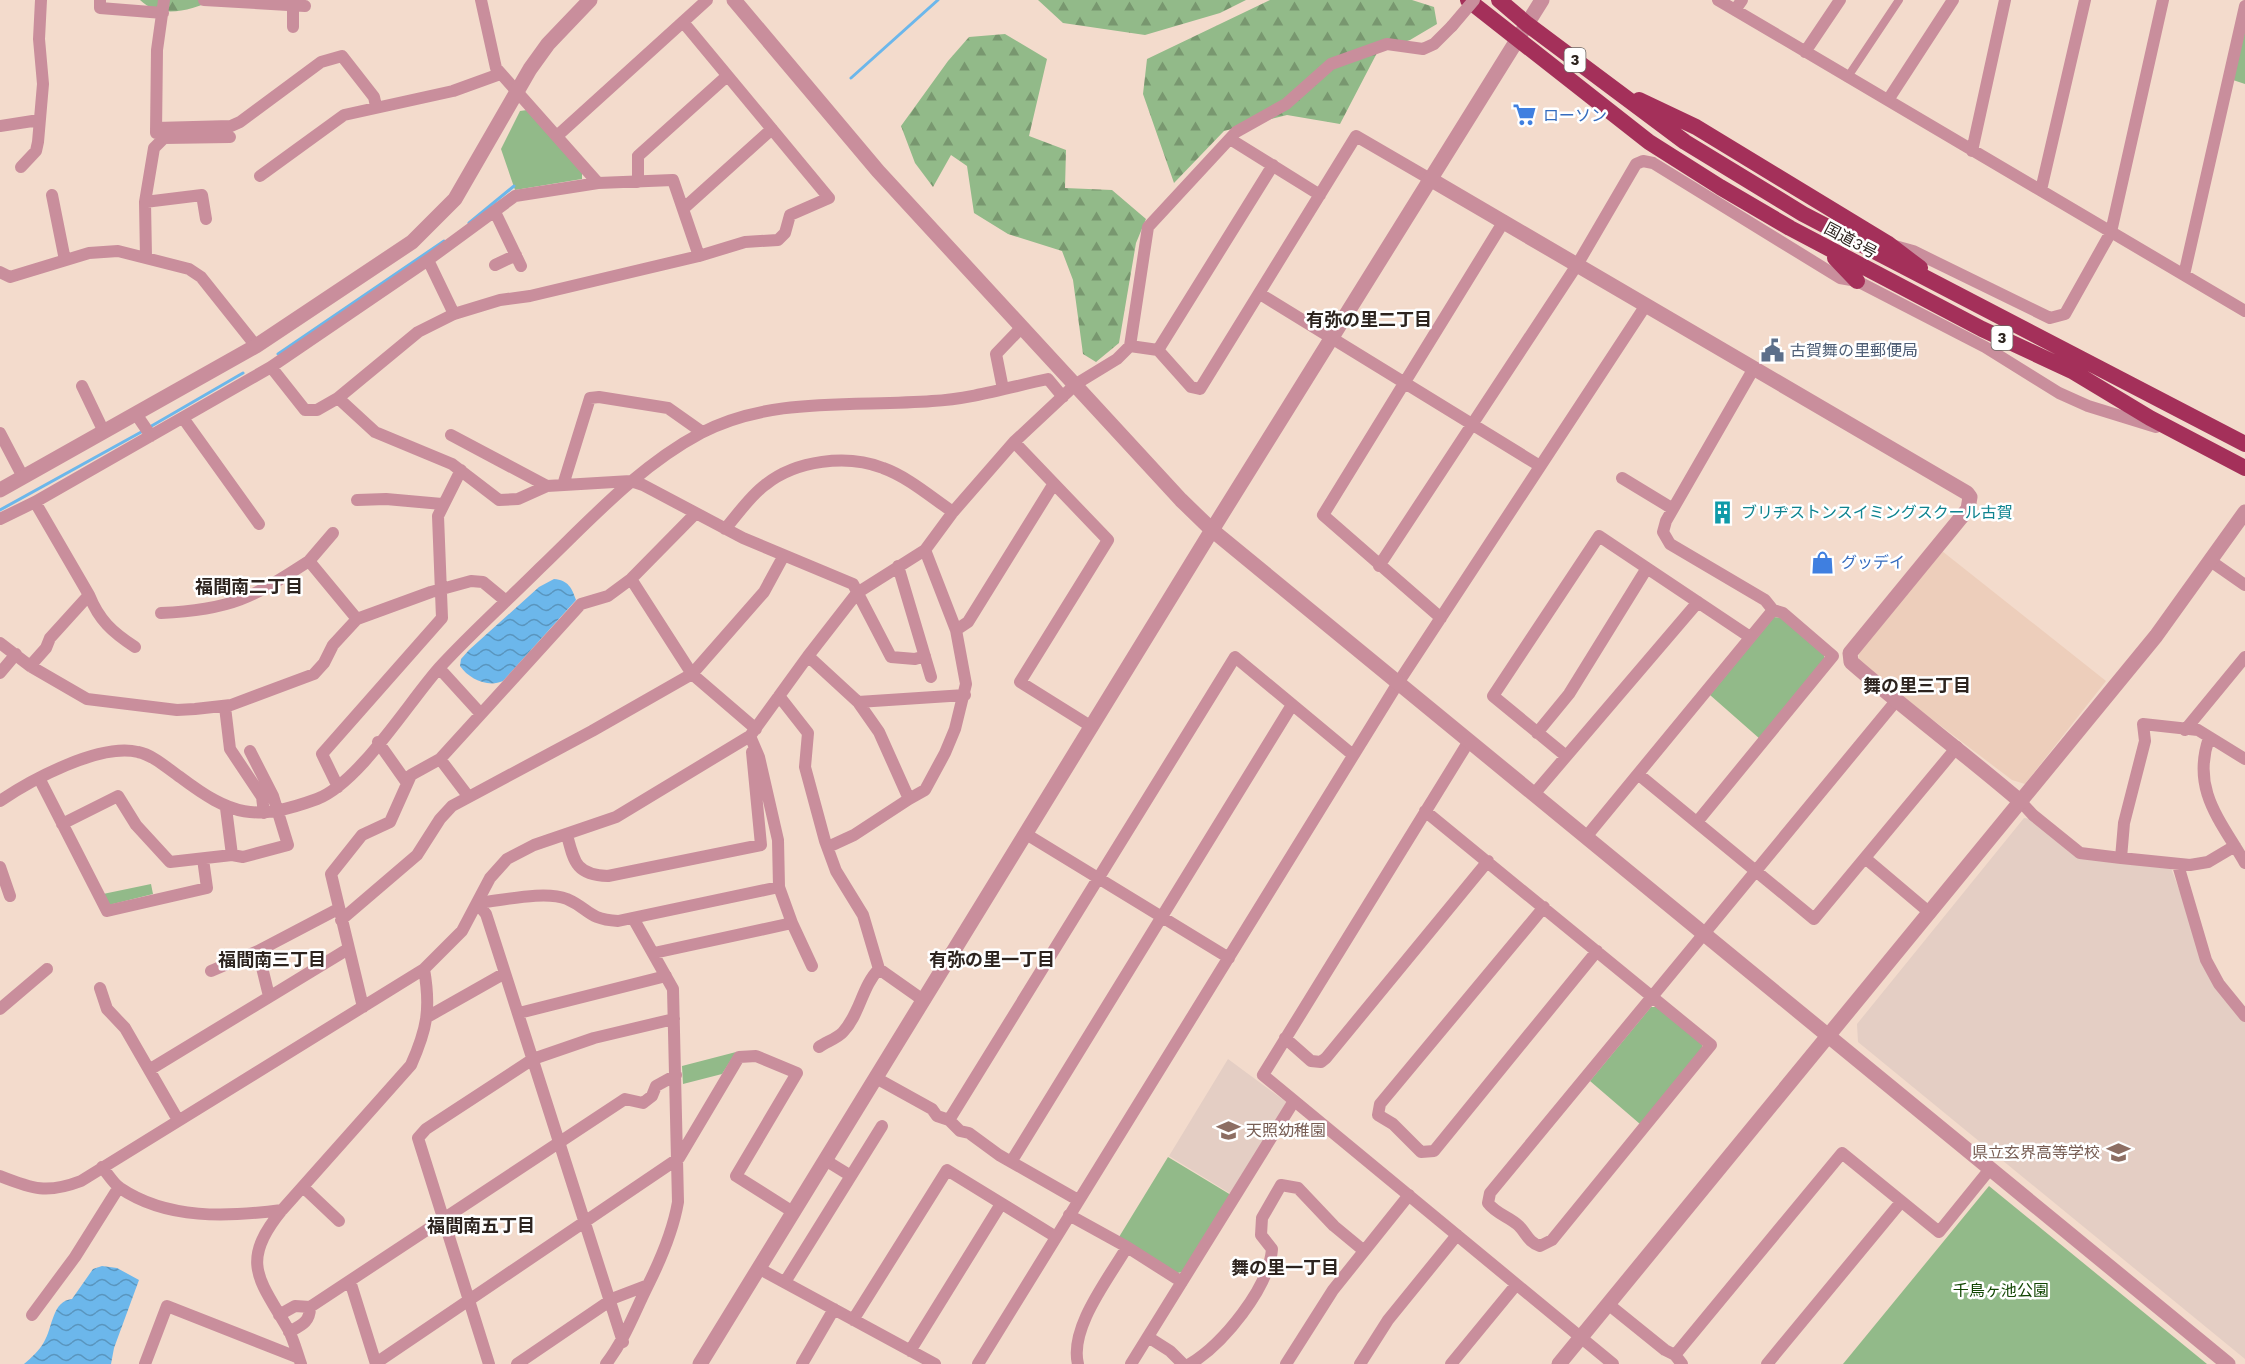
<svg xmlns="http://www.w3.org/2000/svg" width="2245" height="1364" font-family="'Work Sans','Noto Sans JP',sans-serif">
<style>
.built{fill:#edcebb}
.education{fill:#e4cec4}
.green{fill:#92ba89}
.forest{fill:url(#forest-firs)}
.water{fill:url(#water-waves)}
.lines{fill:none;stroke-linecap:round;stroke-linejoin:round}
.stream{stroke:#6cb7eb;stroke-width:3}
.pedestrian{stroke:#c98e9c;stroke-width:8}
.minor{stroke:#c98e9c;stroke-width:12}
.tertiary{stroke:#c98e9c;stroke-width:15}
.trunk{stroke:#a4305a;stroke-width:16}
.minor-bridge{stroke:#c98e9c;stroke-width:12}
.labels{text-anchor:middle;stroke-width:5;stroke-linejoin:round;paint-order:stroke}
.shield{fill:#fff;stroke:#6c6662;stroke-width:1.5}
.shield-label{font-size:15px;font-weight:bold;fill:#2d241f}
.shop-label{font-size:16px;fill:#366cbe;stroke:#fff;text-anchor:start}
.street-label{font-size:16px;fill:#2d241f;stroke:#fff}
.service-label{font-size:16px;fill:#4e5e75;stroke:#fff;text-anchor:start}
.culture-label{font-size:16px;fill:#0d838f;stroke:#fff;text-anchor:start}
.education-label{font-size:16px;fill:#785e54;stroke:#fff;text-anchor:start}
.park-label{font-size:16px;fill:#134704;stroke:#fff}
.neighbourhood-label{font-size:18px;font-weight:bold;fill:#2d241f;stroke:#fff}
</style>
<defs>
<pattern id="forest-firs" width="22" height="20" patternUnits="userSpaceOnUse" patternTransform="scale(1.5)"><rect width="22" height="20" fill="#92ba89"/><path d="M5 1l3.5 6h-7zM16 11l3.5 6h-7z" fill="#78976f"/></pattern>
<pattern id="water-waves" width="16" height="10" patternUnits="userSpaceOnUse" patternTransform="scale(1.5)"><rect width="16" height="10" fill="#6cb7eb"/><path d="M0 5q4-4 8 0t8 0" fill="none" stroke="#5995be"/></pattern>
</defs>
<rect width="100%" height="100%" fill="#f3dbcc"/>
<path class="built" d="M1942 551 2106 681 2025 784 2012 780 1858 663 1859 653Z"/>
<path class="education" d="M2024 818 2031 819 2077 857 2171 868 2217 990 2245 1022V1359L1858 1042 1857 1024Z
M1228 1059 1289 1104 1231 1194 1169 1156Z"/>
<path class="green" d="M2245 29V84L2233 80Z
M527 110 582 173V179L515 190 501 149 520 111Z
M1774 617 1782 618 1824 655V661L1760 739 1710 695Z
M151 884 153 894 113 904H108L103 894Z
M1651 1007H1657L1702 1043V1049L1640 1124 1590 1081Z
M736 1052 722 1074 683 1084 682 1066Z
M1168 1157 1231 1195 1183 1272 1177 1273 1119 1237Z
M1989 1186 2207 1364H1843Z"/>
<path class="forest" d="M140 0H213C191 11 159 19 140 0Z
M1038 0H1246L1220 13 1145 35 1063 23Z
M1270 0H1412L1434 7 1437 24 1410 40 1378 51 1340 124 1287 115 1224 131 1174 183 1143 94 1147 59Z
M1005 34 1047 59 1029 136 1066 150 1065 188 1112 190 1146 219 1136 243 1119 343 1096 362 1083 354 1073 280 1062 251 1008 234 974 213 967 166 951 155 933 187 915 163 901 126 948 61 969 37Z"/>
<path class="water" d="M554 579C568 580 572 588 576 600L503 681C488 688 469 679 460 666L461 659 469 650 539 587Z
M102 1266 117 1268 139 1280 114 1348 111 1364H24C32 1357 39 1351 44 1342 53 1327 52 1301 72 1299L93 1269Z"/>
<g class="lines">
<path class="stream" d="M851 78 938 0
M469 223 514 186
M278 354 444 241
M148 428 243 373
M0 510 143 431"/>
<path class="pedestrian" d="M1847 78 1899 0"/>
<path class="minor" d="M100 0V8L163 13
M204 0 305 6
M481 0 496 68 598 183
M1718 0 2245 311
M1735 10 1742 0
M293 27V5
M1805 52 1840 0
M1888 100 1953 0
M0 126 39 120
M156 128 231 126 240 122 321 62 342 56 374 97 376 106
M156 133 157 50 164 0
M557 136 707 0
M1230 139 1320 195
M1972 151 2005 0
M21 167 36 151 38 142 43 84 39 39 41 0
M260 176 344 115 453 91 500 74
M638 182V156L727 76
M2041 190 2085 0
M52 195 65 260
M145 202 202 195 206 219
M683 209 772 129
M495 212 521 266
M1895 246 1913 251 2050 318 2065 314 2111 232 2163 0
M146 257 145 202 154 148 164 138 230 137
M428 260 454 314
M495 265 516 255
M0 272 10 277 89 253 118 251 189 269 201 277 256 346
M2184 275 2245 6
M1260 294 1540 466
M1130 346 1158 350 1191 387 1200 389 1356 136 1430 179
M1158 350 1273 165
M271 367 305 410H317L338 398 418 332 454 314 500 300 530 296 699 256 745 242 778 240 785 233 790 215 829 198 683 22
M82 386 104 432
M1003 389 996 354 1022 327
M338 398 375 432 452 464 499 500 518 499 547 486 631 481 643 485 743 538 853 584 891 657 915 659 925 656
M136 414 151 436
M183 418 259 524
M0 433 23 477
M451 435 547 486
M1014 442 1108 540 1020 682 1092 727
M1622 478 1673 509
M563 485 590 398 599 397 668 408 702 432
M357 500 386 499 442 504
M0 519 35 502 271 367 428 260 515 196 598 183 673 180 699 256
M725 529C738 514 750 496 765 485 796 460 847 454 883 468 908 477 931 497 953 512
M333 533 309 561 357 619
M2212 562 2245 585
M898 566 931 677
M1379 566 1577 265 1636 164 1643 161 1653 163 1840 278 1857 281 1985 347 2059 393 2088 406 2156 427
M631 579 692 674 756 729
M89 595C99 620 112 632 135 647
M161 613C231 610 252 598 309 561
M1441 618 1323 515 1504 221
M956 630 968 622 1053 485
M0 643 30 666 87 699 177 710 195 709 231 705 314 674 324 663 333 645 357 619 431 592 471 581 483 582 506 601
M808 656 858 702 879 732 909 799 925 790 945 753 955 729 966 684 956 630 925 550
M30 666 46 648 50 638 89 595 35 502
M439 668 480 713
M0 673 16 654
M779 696 808 733 805 767 825 841 836 871 863 915 879 969 923 1000
M858 702 965 695
M225 707 230 749 262 797 264 813
M2185 730 2245 657
M1537 733 1569 694 1647 568
M2209 738C2191 790 2221 821 2245 863
M1469 741 1263 1075 1613 1364
M378 742 407 783
M1566 756 1493 696 1599 536 1750 637
M440 759 468 796
M1638 774 1814 919 1957 747
M39 778 107 911 207 888 203 859
M338 787 322 754 442 618 438 516 461 470
M1534 794 1698 602
M0 801C31 780 99 743 138 752 153 755 167 768 180 777 232 816 254 822 317 799 359 783 408 703 439 668 471 633 507 601 540 568 591 519 639 466 701 433 771 396 855 407 932 401 971 399 1010 387 1048 379L1063 397
M2021 802 2033 815 2080 853 2121 858 2124 823 2145 741 2143 724 2198 730 2245 759
M1425 811 1711 1045 1552 1240 1540 1246C1528 1242 1527 1234 1519 1226 1510 1217 1496 1214 1488 1203L1490 1193C1626 1029 1761 865 1896 701
M1697 822 1833 656 1783 613 1773 610
M62 824 118 796 136 825 170 862 232 855 226 808
M1026 834 1229 958
M567 835C574 862 576 875 608 876L761 845 752 752
M1586 837 1773 610 1765 600 1670 544 1663 532 1666 521 1754 368
M828 847 854 835 909 799
M232 855 243 857 288 845 273 796 250 751
M1865 858 1930 913
M2121 858 2190 865 2208 862 2235 846
M2178 865 2206 960 2219 984 2245 1016
M0 867 10 896
M477 903 486 914 505 973 623 1342
M477 903C501 901 544 890 567 899 590 909 587 919 618 921L779 887
M1544 907 1380 1104 1378 1115 1393 1124 1421 1152 1434 1151 1597 951
M341 920 417 855 440 819 452 806 592 731 692 674 764 592 783 557
M792 923 812 966
M654 953 792 923 779 887 778 840 759 757 750 736
M211 971 258 951
M100 988 107 1009 125 1028 178 1120
M269 996 258 951 338 909
M363 1007 331 874 362 835 390 822 411 775 440 759 581 604 608 596 631 579 696 513
M0 1009 47 969
M519 1013 666 976
M429 1016 505 973
M1285 1038 1311 1061 1321 1062 1326 1058 1488 861
M819 1047C826 1042 838 1038 843 1032 860 1014 862 986 879 969
M149 1070 348 949
M876 1078 932 1109 937 1116 949 1120 960 1131 969 1133 999 1155 1078 1200
M949 1120 1235 657 1353 755
M825 1160 851 1176
M1011 1162 1292 705
M102 1167C108 1174 113 1183 120 1188 167 1220 228 1217 282 1210
M0 1176C33 1189 47 1194 81 1181L424 969 462 931 490 878 507 859 534 845 616 817 750 736 808 656 857 593 925 550 953 512 1014 442 1076 384 1117 359 1130 346 1148 227 1236 132 1286 104 1331 64 1387 44 1423 49 1434 44 1452 26
M303 1187 339 1221
M1069 1215 1127 1247 1182 1282
M758 1268 935 1364
M350 1281 376 1364
M785 1282 882 1126
M1608 1304 1665 1350 1675 1355 1682 1364
M32 1315 75 1257 119 1187
M279 1315 295 1306 310 1307 625 1099 643 1103 652 1096 656 1086 676 1075
M853 1320 947 1170 1056 1237
M289 1332C302 1325 310 1322 310 1307
M1148 1337 1170 1351 1183 1364
M910 1351 1001 1204
M1675 1355 1842 1153 1939 1232 1990 1169
M376 1363 679 1158 739 1057 756 1056 797 1073 736 1176 793 1212
M145 1364 167 1306 299 1358
M301 1364C297 1353 294 1340 288 1329 259 1279 239 1262 282 1210L411 1065C427 1029 431 1009 424 969
M489 1364 418 1138 426 1129 533 1059 594 1038 674 1019
M517 1364 614 1298 648 1285
M606 1364C625 1339 634 1313 648 1285 661 1259 673 1231 678 1202L673 989 633 918
M802 1364 834 1309
M978 1364 1398 683 1646 305
M1078 1364C1069 1328 1109 1278 1127 1247
M1131 1364 1294 1101
M1190 1364C1223 1344 1269 1288 1272 1249L1261 1235 1262 1218 1281 1185 1298 1188 1334 1226 1363 1250
M1286 1364 1333 1290 1409 1195
M1360 1364 1388 1320 1457 1235
M1451 1364 1516 1285
M1767 1364 1901 1202"/>
<path class="tertiary" d="M734 0 878 171 1181 500 1212 530 2228 1364
M1430 179 1967 493 1970 497 1968 509 1850 653 1851 662C1906 710 1965 754 2021 802
M0 490 256 346 412 242 455 199 530 69 548 44 590 0
M700 1364 1212 530 1542 0
M1559 1364 2156 636 2245 512"/>
<path class="trunk" d="M1468 0 1649 142 1720 187 1790 228 1982 329 2072 371 2150 418 2245 468
M1499 0 1527 24 1685 142 1803 214 2245 444
M1639 100 1696 127 1887 243 1920 268
M1835 258 1857 281"/>
<path class="minor-bridge" d="M1452 26 1474 0"/>
</g>
<defs>
<symbol id="supermarket-bare" viewBox="-9 -9 18 18"><path d="M-6-5.5h2.5l.6 2H6L4.5 2H-2.5L-4.4-4H-6ZM-1.5 3.2a1.3 1.3 0 1 0 .1 0ZM3 3.2a1.3 1.3 0 1 0 .1 0Z" fill="#3f7fe0" stroke="#fff" stroke-width="2.5" paint-order="stroke"/></symbol>
<symbol id="civic-bare" viewBox="-9 -9 18 18"><path d="M-.6-6.5H3V-4.5H.6V-3L4-1V1h2V6H-6V1h2V-1L-.6-3ZM-1.2 2.5V6h2.4V2.5Z" fill="#5c6f8a" stroke="#fff" stroke-width="2.5" paint-order="stroke"/></symbol>
<symbol id="building-bare" viewBox="-9 -9 18 18"><path d="M-4-6H4V6H1V3H-1V6H-4ZM-2.5-4.3h1.7v1.8h-1.7ZM.8-4.3h1.7v1.8H.8ZM-2.5-1h1.7V.8h-1.7ZM.8-1h1.7V.8H.8Z" fill="#0f9aa8" stroke="#fff" stroke-width="2.5" paint-order="stroke"/></symbol>
<symbol id="shop-bare" viewBox="-9 -9 18 18"><path d="M-5-2.5h2.3a2.7 3.5 0 0 1 5.4 0H5L5.5 6h-11ZM-1.5-2.5h3a1.5 2.3 0 0 0-3 0Z" fill="#3f7fe0" stroke="#fff" stroke-width="2.5" paint-order="stroke"/></symbol>
<symbol id="school-bare" viewBox="-9 -9 18 18"><path d="M0-5L7-2L0 1L-7-2ZM-4 1L0 2.5L4 1V4Q0 6-4 4Z" fill="#8d6e63" stroke="#fff" stroke-width="2.5" paint-order="stroke"/></symbol>
</defs>
<g fill-rule="evenodd">
<use href="#supermarket-bare" x="1508" y="98" width="33" height="33"/>
<use href="#civic-bare" x="1756" y="334" width="33" height="33"/>
<use href="#building-bare" x="1706" y="496" width="33" height="33"/>
<use href="#shop-bare" x="1806" y="546" width="33" height="33"/>
<use href="#school-bare" x="1212" y="1114" width="33" height="33"/>
<use href="#school-bare" x="2102" y="1136" width="33" height="33"/>
</g>
<g class="labels">
<g class="shield">
<rect x="1564.5" y="48" width="21" height="24" rx="4.5"/>
<rect x="1991.5" y="326" width="21" height="24" rx="4.5"/>
</g>
<g class="shield-label">
<text x="1575" y="65">3</text>
<text x="2002" y="343">3</text>
</g>
<g class="shop-label">
<text x="1543" y="121">ローソン</text>
<text x="1841" y="568">グッデイ</text>
</g>
<g class="street-label">
<text transform="translate(1851 240) rotate(28)" y="6">国道3号</text>
</g>
<g class="service-label">
<text x="1790" y="356">古賀舞の里郵便局</text>
</g>
<g class="culture-label">
<text x="1741" y="518">ブリヂストンスイミングスクール古賀</text>
</g>
<g class="education-label">
<text x="1246" y="1136">天照幼稚園</text>
<text x="2100" y="1158" text-anchor="end">県立玄界高等学校</text>
</g>
<g class="park-label">
<text x="2001" y="1296">千鳥ヶ池公園</text>
</g>
<g class="neighbourhood-label">
<text x="1369" y="326">有弥の里二丁目</text>
<text x="249" y="593">福間南二丁目</text>
<text x="1917" y="692">舞の里三丁目</text>
<text x="272" y="966">福間南三丁目</text>
<text x="992" y="966">有弥の里一丁目</text>
<text x="481" y="1232">福間南五丁目</text>
<text x="1285" y="1274">舞の里一丁目</text>
</g>
</g>
</svg>
